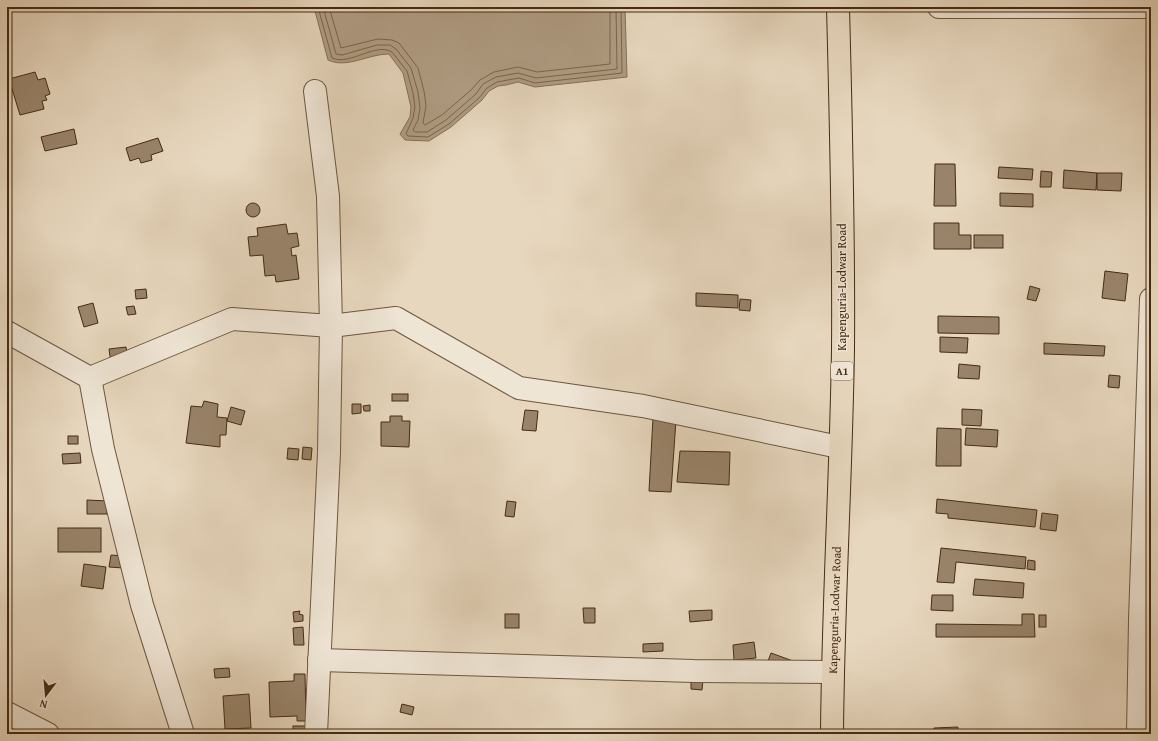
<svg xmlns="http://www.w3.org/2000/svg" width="1158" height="741" viewBox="0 0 1158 741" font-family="'Gentium Book Plus',serif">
<rect width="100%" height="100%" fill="#e7d7be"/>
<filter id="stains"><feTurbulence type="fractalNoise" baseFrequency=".005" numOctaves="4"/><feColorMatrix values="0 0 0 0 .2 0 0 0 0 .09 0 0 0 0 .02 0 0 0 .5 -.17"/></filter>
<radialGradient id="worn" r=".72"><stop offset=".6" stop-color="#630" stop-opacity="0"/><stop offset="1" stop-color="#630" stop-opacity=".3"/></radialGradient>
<path fill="#b09d84" stroke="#856f56" d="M 314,7 L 625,7 L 627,77 L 535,87 L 518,82 L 506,85 L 498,86 L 489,91 L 482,100 L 451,127 L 429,141 L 405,140 L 400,134 L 410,117 L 411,107 L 403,73 L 389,54 C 368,54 347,69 328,60 Z"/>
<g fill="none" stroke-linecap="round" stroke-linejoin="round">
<g stroke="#7a644b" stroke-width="1">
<path d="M 318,7 L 332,58 C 350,66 375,42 392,52 L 407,71 L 413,93 L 415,107 L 413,118 L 406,134 L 408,136 L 428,137 L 449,124 L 479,98 L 487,88 L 497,82 L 519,78 L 535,83 L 622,73 L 621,7"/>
<polyline points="323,7 336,54 342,55 377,45 390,45 396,49 411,68 418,92 420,108 418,120 413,130 415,132 427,132 446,120 476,94 483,84 496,77 518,73 536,78 617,69 616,7"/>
<polyline points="329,7 341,48 378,39 392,40 399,43 418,68 424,91 426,106 423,123 425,125 442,115 471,90 480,80 494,72 518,67 537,72 610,64 610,7"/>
</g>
</g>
<g fill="#99846b" stroke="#452b12">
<polygon points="35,72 38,80 45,78 50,94 45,96 47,100 42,101 44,109 20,115 9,79"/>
<polygon points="74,129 77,144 45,151 41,137"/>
<polygon points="158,138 163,151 151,155 152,160 141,163 139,158 130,161 126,148"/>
<polygon points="935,164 955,164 956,206 934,206"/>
<polygon points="999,167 1033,169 1032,180 998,178"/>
<polygon points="1064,170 1097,173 1096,190 1063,188"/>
<polygon points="1041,171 1052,172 1051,187 1040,187"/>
<polygon points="1097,173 1122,173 1121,191 1097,190"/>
<polygon points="1000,193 1033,194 1033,207 1000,206"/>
<circle cx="253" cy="210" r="7"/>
<polygon points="934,223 959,223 959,235 971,235 971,249 934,249"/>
<polygon points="286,224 288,234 297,233 299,246 291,248 292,256 296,255 299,279 276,282 275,275 265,276 263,255 250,256 248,237 258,236 257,228"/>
<rect x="974" y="235" width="29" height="13"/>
<polygon points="1105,271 1128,274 1125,301 1102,298"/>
<polygon points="1030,286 1040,289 1036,301 1027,299"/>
<polygon points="146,289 147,298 136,299 135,290"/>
<polygon points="696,293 738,295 738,308 696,306"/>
<polygon points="740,299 751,300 750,311 739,310"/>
<polygon points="93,303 98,323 84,327 78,307"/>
<polygon points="134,306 136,314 128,315 126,307"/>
<polygon points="938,316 999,317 999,334 938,333"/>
<polygon points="940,337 968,338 967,353 940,352"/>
<polygon points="1044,343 1105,346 1104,356 1044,354"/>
<polygon points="126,347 128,360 111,363 109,349"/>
<polygon points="959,364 980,366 979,379 958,378"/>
<polygon points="1109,375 1120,376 1119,388 1108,387"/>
<rect x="392" y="394" width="16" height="7"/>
<polygon points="204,401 218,404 217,417 227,418 226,435 220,435 220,447 186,443 191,406 202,407"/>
<polygon points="352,404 361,404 361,413 352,414"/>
<polygon points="370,405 370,411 364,411 363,406"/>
<polygon points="231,407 245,411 241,425 227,421"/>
<polygon points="962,409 982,410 981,426 962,425"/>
<polygon points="525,410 538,411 536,431 522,430"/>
<polygon points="390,416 402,416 402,421 410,421 409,447 381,446 381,422 390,422"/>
<polygon points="653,418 676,420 671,492 649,491"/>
<polygon points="937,428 961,429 961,466 936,466"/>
<polygon points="966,428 998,430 997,447 965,445"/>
<rect x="68" y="436" width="10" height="8"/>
<polygon points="303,447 312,448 311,460 302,459"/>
<polygon points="288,448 299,449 298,460 287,459"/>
<polygon points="680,451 730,452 729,485 677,482"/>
<polygon points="80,453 81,463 63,464 62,454"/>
<polygon points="937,499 1037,510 1035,527 948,518 948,514 936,513"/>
<polygon points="87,500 108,501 107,514 87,514"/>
<polygon points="507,501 516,502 514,517 505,516"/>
<polygon points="1042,513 1058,515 1056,531 1040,529"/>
<rect x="58" y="528" width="43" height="24"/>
<polygon points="941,548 1026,557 1025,569 956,562 954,583 937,582"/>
<polygon points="111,555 124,556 123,568 109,567"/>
<polygon points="1028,560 1035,561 1035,570 1027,569"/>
<polygon points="84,564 106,567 103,589 81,586"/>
<polygon points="975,579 1024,583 1023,598 973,595"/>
<polygon points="932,595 953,595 953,611 931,610"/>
<polygon points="583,608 595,608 595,623 584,623"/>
<polygon points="712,610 712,620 690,622 689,611"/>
<polygon points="300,611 299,614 303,615 303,621 294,622 293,612"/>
<rect x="505" y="614" width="14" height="14"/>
<polygon points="1022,614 1034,614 1035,637 936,637 936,624 1022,625"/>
<rect x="1039" y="615" width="7" height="12"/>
<polygon points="303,627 304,645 294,645 293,628"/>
<polygon points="754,642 756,658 734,660 733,645"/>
<polygon points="663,643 663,651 643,652 643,644"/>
<polygon points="771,653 793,661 768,661"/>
<polygon points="229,668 230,677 215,678 214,669"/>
<polygon points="294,674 305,674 306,721 297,721 297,716 270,717 269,682 294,681"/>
<polygon points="691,680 703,680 702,690 691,689"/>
<polygon points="249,694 251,728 225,729 223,696"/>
<polygon points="402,704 414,707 412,715 400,712"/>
<rect x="293" y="726" width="13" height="8"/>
<polygon points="958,727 958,734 934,734 934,728"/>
</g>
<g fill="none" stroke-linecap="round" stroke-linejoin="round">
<g stroke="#6e563d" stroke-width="24">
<g id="minor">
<polyline points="939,7 1151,7"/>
<polyline points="315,91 328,196 331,326 329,452 316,734"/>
<polyline points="7,332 90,378"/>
<polyline points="90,378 232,319 331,326 396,318 519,388 643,406 839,447"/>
<polyline points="90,378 103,449 142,605 183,734"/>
<polyline points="319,660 694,671 833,672"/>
<polyline points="7,713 48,734"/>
<polyline points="1138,734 1140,620 1151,299"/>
</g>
</g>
<g stroke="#452b12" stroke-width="24">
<g id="highway">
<path id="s1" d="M 832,734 C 833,606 841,478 843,350 C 844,236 841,121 838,7"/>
</g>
</g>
<use href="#minor" stroke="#efe5d5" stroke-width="22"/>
<use href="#highway" stroke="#e7d7be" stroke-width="22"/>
</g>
<g text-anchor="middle" stroke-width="3" stroke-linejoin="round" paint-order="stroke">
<rect fill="#efe5d5" stroke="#78634c" stroke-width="1" x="831" y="362" width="22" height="18" rx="3"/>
<g font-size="11" font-weight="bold" fill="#452b12">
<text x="842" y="375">A1</text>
</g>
<g font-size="12" fill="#452b12" stroke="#efe5d5">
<text transform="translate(842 287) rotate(-90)" y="4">Kapenguria-Lodwar Road</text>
<text dy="4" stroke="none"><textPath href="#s1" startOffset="124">Kapenguria-Lodwar Road</textPath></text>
</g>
</g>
<rect width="1158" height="741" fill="none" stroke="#e7d7be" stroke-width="24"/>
<rect x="8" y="8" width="1142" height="725" fill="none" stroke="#452b12" stroke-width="2"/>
<rect x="12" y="12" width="1134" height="717" fill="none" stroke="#452b12"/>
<g transform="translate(46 695) rotate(196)" stroke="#efe5d5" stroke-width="3" paint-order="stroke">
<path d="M0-3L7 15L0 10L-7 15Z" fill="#452b12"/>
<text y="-6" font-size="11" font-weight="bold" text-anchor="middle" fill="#452b12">N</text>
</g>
<rect width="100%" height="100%" filter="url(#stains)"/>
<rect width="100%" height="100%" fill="url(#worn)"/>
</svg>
